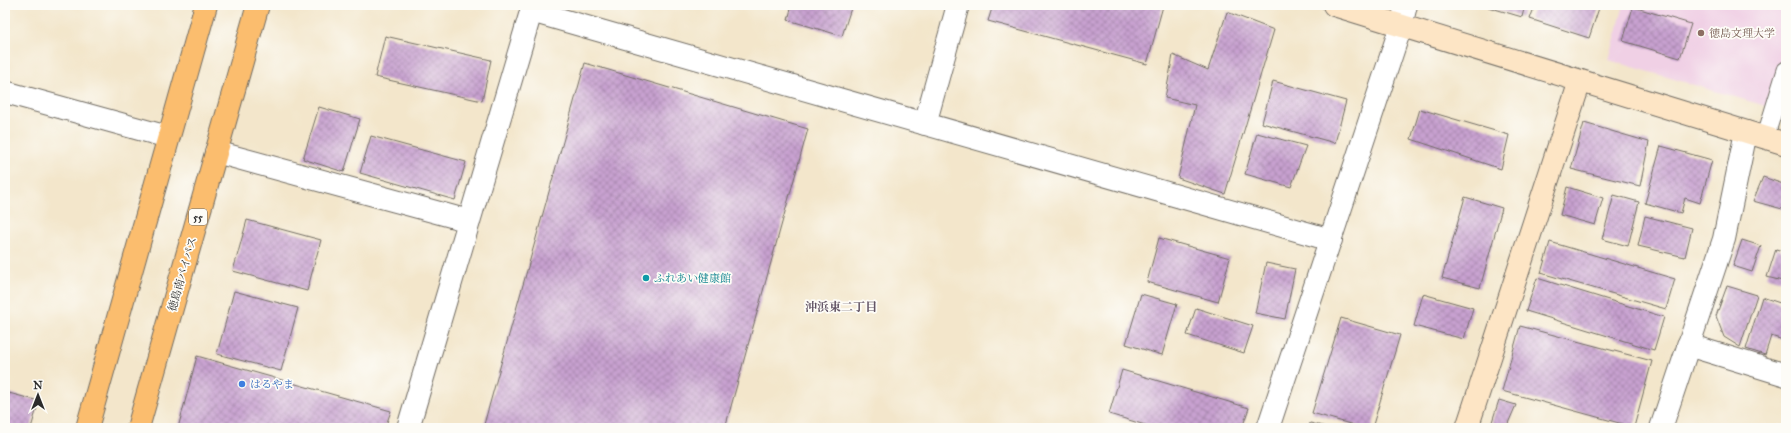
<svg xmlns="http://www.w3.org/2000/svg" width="1791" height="433" viewBox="0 0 1791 433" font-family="'IM FELL Great Primer','Noto Serif JP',serif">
<defs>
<pattern id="building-cross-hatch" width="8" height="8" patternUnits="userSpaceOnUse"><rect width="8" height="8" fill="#c8a1d0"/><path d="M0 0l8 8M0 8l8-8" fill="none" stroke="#a383a9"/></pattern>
</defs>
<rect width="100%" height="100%" fill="#fdfcf7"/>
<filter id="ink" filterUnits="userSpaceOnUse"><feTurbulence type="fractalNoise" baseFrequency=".025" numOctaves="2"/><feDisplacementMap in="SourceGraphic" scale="8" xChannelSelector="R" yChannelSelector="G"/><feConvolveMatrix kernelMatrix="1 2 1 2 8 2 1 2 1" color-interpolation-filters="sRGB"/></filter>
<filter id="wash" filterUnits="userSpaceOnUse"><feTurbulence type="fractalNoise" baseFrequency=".012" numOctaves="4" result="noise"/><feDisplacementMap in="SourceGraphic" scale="16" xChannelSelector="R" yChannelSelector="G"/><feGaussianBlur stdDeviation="0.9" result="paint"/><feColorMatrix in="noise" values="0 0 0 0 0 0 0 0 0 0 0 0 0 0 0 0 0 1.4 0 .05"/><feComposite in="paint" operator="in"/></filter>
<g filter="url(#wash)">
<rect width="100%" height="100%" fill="#f3e6cb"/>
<polygon fill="#f0d0e5" points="1624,5 1786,5 1786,112 1609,60"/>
<g id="blocks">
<g fill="url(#building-cross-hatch)">
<polygon points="792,5 852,5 842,36 788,20"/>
<polygon points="993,5 1159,5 1163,6 1147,64 988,21"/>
<polygon points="1489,5 1525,5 1522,17 1488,7"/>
<polygon points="1535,5 1600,5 1589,38 1530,19"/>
<polygon points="1633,7 1691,24 1680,58 1623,41"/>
<polygon points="1227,12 1274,30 1225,194 1178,178 1195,105 1165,98 1173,55 1208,70"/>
<polygon points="385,36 491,60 482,101 375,77"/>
<polygon points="585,63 808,129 725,428 483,428"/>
<polygon points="1273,81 1346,101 1335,143 1262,123"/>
<polygon points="319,107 360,119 344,172 303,159"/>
<polygon points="1420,109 1509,135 1501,169 1411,139"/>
<polygon points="1584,123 1649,142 1640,186 1571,169"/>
<polygon points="1257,133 1306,146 1291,187 1245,174"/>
<polygon points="371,136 466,162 455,200 360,173"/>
<polygon points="1661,146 1712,160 1700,203 1685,198 1681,213 1645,203"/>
<polygon points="1763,177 1786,185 1786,210 1753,201"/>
<polygon points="1567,187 1603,198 1595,225 1560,215"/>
<polygon points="1614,195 1639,202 1628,246 1602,239"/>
<polygon points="1465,197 1502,208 1480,288 1442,278"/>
<polygon points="1645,216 1692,228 1685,257 1638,246"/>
<polygon points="247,220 321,240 307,291 233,271"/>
<polygon points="1159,238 1230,258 1218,302 1147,282"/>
<polygon points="1742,240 1761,246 1752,272 1733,266"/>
<polygon points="1550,242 1675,279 1666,309 1541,273"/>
<polygon points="1776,249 1786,252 1786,282 1767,277"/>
<polygon points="1266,263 1295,269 1285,319 1255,313"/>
<polygon points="1537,278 1664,317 1654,350 1526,311"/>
<polygon points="1727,286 1757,295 1740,347 1724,337 1716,316"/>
<polygon points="234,291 298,308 281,371 217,354"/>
<polygon points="1141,294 1177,304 1162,355 1126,344"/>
<polygon points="1423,294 1473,308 1464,339 1414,326"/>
<polygon points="1762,297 1786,305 1786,341 1771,336 1765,355 1746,349"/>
<polygon points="1196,308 1253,326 1244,353 1187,335"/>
<polygon points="1341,318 1400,335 1372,428 1364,428 1312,413"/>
<polygon points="1520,326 1652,361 1634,427 1502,391"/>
<polygon points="197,356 391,411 385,428 178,428"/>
<polygon points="1122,370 1249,408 1242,428 1155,428 1109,414"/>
<polygon points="5,392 39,401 31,428 5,428"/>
<polygon points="1499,400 1516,405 1506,428 1490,428"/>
<polygon points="1310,423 1326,427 1326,428 1309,428"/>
</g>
</g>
</g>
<g filter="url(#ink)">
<use href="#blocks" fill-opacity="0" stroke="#716c63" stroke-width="1"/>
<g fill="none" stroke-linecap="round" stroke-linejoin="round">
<g stroke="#716c63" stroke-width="19">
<polyline id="lane" points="1765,138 1786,70"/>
</g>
<g stroke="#716c63" stroke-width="24">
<g id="street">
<polyline points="531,11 1331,240"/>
<polyline points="5,92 168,137"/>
<polyline points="925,124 958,5"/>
<polyline points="216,152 469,221"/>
<polyline points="1688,345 1786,375"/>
<polyline points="408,428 533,5"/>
<polyline points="1268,428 1401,26 1406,5"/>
<polyline points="1661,428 1724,239 1746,132"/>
</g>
</g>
<g stroke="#716c63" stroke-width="24">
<g id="secondary">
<polyline points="1334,5 1786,144"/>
<polyline points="1467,428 1580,81"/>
</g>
</g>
<g stroke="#716c63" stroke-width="24">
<g id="highway">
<polyline points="87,428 206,5"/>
<polyline points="138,428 258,5"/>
</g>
</g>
<use href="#lane" stroke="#fff" stroke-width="17"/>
<use href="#street" stroke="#fff" stroke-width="22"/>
<use href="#secondary" stroke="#fde5c5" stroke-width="22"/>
<use href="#highway" stroke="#fbbd6e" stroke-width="22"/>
</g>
</g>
<circle fill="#8d6e63" stroke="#fdfcf7" stroke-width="1.5" cx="1701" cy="33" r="4"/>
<circle fill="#0f9aa8" stroke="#fdfcf7" stroke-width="1.5" cx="646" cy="278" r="4"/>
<circle fill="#3f7fe0" stroke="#fdfcf7" stroke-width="1.5" cx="242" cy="384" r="4"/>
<g text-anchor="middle" stroke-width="3.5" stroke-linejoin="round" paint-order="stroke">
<rect fill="#fdfcf7" stroke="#6a6a68" stroke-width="1" x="189" y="209" width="18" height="16" rx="3"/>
<g font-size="10" font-weight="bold" fill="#2b2b2b">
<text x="198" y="221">55</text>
</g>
<g font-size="11" fill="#785e54" stroke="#fdfcf7" text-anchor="start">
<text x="1709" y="37">徳島文理大学</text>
</g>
<g font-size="11" fill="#2b2b2b" stroke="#fdfcf7">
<text transform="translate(182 274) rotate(-74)" y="4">徳島南バイパス</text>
</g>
<g font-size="11" fill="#0d838f" stroke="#fdfcf7" text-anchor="start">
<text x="654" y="282">ふれあい健康館</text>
</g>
<g font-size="11" fill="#366cbe" stroke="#fdfcf7" text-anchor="start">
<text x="250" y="388">はるやま</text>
</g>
<g font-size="12" font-weight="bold" fill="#625465" stroke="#fdfcf7">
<text x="841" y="311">沖浜東二丁目</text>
</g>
</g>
<rect width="1791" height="433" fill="none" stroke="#fdfcf7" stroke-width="20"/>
<g transform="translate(38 395)" stroke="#fdfcf7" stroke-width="3" paint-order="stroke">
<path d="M0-3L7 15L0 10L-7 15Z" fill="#2b2b2b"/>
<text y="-6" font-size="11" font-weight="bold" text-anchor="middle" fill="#2b2b2b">N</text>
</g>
</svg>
